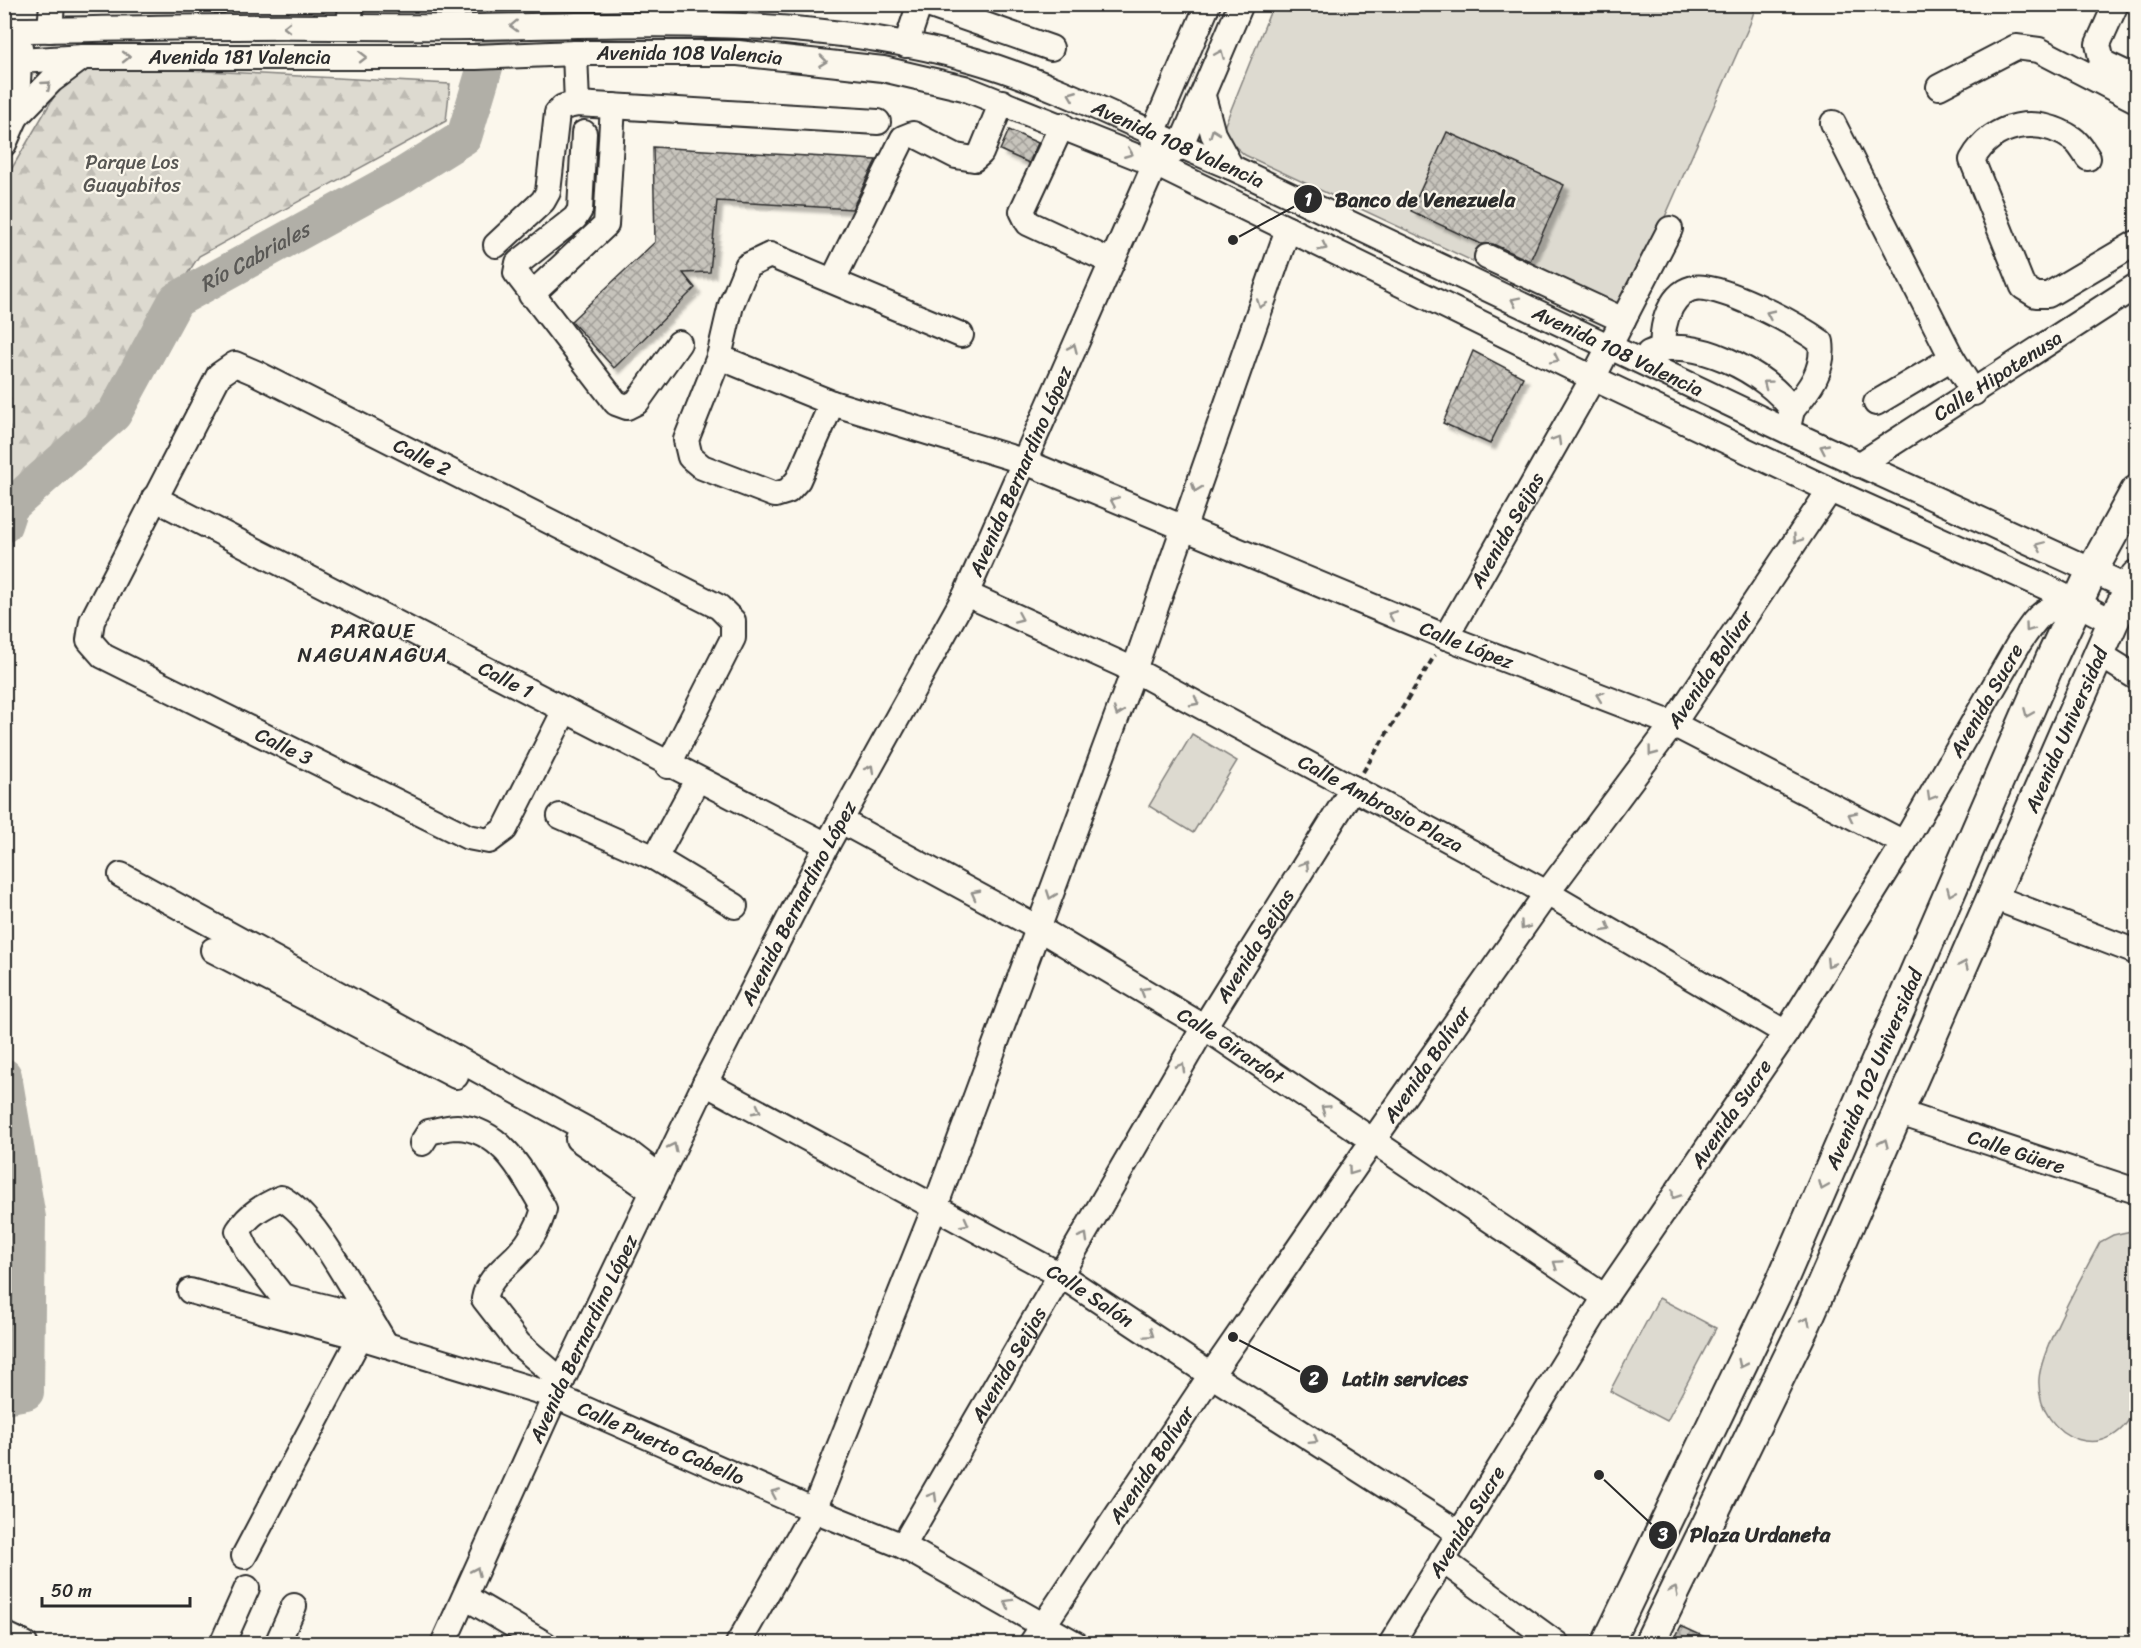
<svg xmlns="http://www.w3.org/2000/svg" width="2141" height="1648" viewBox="0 0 2141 1648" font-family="Sriracha,sans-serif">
<defs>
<pattern id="forest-firs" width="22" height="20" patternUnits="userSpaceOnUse" patternTransform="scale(1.5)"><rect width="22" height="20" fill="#dddad0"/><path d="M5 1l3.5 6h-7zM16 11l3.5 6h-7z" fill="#bebbb3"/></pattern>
<pattern id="building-cross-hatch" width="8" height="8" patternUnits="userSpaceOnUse" patternTransform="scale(1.5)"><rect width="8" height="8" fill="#c7c4bc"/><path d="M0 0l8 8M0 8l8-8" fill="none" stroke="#a29f99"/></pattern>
<filter id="shadow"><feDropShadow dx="5.5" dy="5.5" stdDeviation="1.5" flood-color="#0004"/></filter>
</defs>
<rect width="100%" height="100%" fill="#fbf7ec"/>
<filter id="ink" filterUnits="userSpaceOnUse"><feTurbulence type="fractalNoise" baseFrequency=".0167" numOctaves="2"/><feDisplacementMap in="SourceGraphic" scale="12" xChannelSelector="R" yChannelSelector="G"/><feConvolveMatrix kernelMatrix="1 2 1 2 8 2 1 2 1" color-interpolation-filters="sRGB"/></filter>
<g filter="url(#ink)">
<g fill="#dddad0" stroke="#84827e" stroke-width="1.5">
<polygon points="1273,5 1756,5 1750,24 1616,328 1245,155 1229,141 1224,127"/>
<polygon points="1192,734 1237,761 1193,833 1149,806"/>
<path d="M 2136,1230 C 2137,1273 2136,1316 2136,1358 C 2136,1372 2140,1391 2136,1404 C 2115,1469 2036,1442 2039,1379 C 2041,1348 2084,1273 2100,1242 L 2113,1235 Z"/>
<polygon points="1659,1298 1716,1328 1667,1421 1610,1391"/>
</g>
<g fill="url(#forest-firs)" stroke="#84827e" stroke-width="1.5">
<polygon points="73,64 450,84 446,121 199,256 81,436 5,515 5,180"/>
<polygon points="5,1157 12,1191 14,1390 5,1391"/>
</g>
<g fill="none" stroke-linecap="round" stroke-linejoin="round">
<g stroke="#b1afa7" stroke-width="36">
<path id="s1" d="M 4,525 L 10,507 L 114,414 L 176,300 L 400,177 L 464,137 L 504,4"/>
<polyline points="4,1076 28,1218 26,1392 4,1396"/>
</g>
</g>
<g fill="url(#building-cross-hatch)" stroke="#2b2b2b" stroke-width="1.5" filter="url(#shadow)">
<polygon points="1009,130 1038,143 1029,163 1000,150"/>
<polygon points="1447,132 1564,185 1530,261 1493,244 1481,244 1411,211"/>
<polygon points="653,147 876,160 852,209 717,201 710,272 683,273 695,288 614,368 571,321 655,242"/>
<polygon points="1473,351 1523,377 1490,444 1443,423"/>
<polygon points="1681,1626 1720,1644 1672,1644"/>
</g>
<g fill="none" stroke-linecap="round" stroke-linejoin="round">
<g stroke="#2b2b2b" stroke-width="28">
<g id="minor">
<polyline points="925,4 1051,48"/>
<polyline points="2116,4 2098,44 2102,62 2136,78"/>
<polyline points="349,27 351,4"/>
<path id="s2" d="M 4,30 C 82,30 160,27 237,27 C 315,26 392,28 470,27 C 639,25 811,13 976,61 C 1065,87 1146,133 1231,167 L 1787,431 L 2130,588"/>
<polyline points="50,30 52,4"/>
<polyline points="906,45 917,12 924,4"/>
<polyline points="575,53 577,104"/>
<path id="s3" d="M 4,62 L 83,57 L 476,57 L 575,53 L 738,53 L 883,69 L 964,88 L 1155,164 L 1593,378 L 1830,490 L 2048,588 L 2113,622"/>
<polyline points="1939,87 2016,47 2039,50 2136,100"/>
<polyline points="1203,96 1213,134 1231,167"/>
<polyline points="16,117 52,80 83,57"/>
<polyline points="1833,123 1952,358 1974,393"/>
<polyline points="1062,125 1022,211 1028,223 1112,262"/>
<polyline points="584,133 580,210 575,218 518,263 516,273 616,403 627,407 637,402 679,343"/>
<polyline points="4,144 16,117 20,47"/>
<polyline points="1167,156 1180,147 1241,4"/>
<path d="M 2088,158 C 2084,152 2079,143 2073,139 C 2038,115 1993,122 1972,160 L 2023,287 L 2036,295 L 2048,295 L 2136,243"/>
<polyline points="496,245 543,201 548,192 557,113 563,107 577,104 878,122"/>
<polyline points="1487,257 1623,320"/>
<polyline points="833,280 903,138 913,134 956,156 974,159 981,153 1002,102"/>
<polyline points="531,295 606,225 613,106"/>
<path id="s4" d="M 961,335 L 770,255 L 747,266 L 731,305 L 719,357 L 832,403 L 1023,461 L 1446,637 L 1673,724 L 1904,843"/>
<path d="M 1663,347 C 1660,323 1674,282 1705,288 C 1737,293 1795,323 1821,342 C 1825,370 1809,390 1792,410"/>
<path d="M 1649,353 C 1690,333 1769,373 1792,410 L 1789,423"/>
<polyline points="719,357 686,440 690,457 702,467 775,495 788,491 798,480 832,403"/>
<polyline points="1876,403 1952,358"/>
<path id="s5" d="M 1859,465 L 2136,286"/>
<path id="s6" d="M 154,498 L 827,845"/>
<path id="s7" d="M 966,594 L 1134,670 L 1547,893 L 1786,1033"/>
<path id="s8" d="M 1446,637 L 1593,378 L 1670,229"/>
<polyline points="2099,654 2136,677"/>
<path id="s9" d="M 565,710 L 505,829 L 489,841 L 468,837 L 103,656 L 89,640 L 92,621 L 219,375 L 235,364 L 256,373 L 719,607 L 733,621 L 733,638 L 668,766"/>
<polyline points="560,816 655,858 735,906"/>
<path id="s10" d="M 841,821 L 1038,928 L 1204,1027 L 1605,1297"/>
<polyline points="655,858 697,780"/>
<polyline points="121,875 628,1152 659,1176"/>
<polyline points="1993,897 2136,952"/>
<polyline points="213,950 456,1076"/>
<path id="s11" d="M 705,1083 L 1062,1276 L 1211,1375 L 1459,1533"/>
<path id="s12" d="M 1897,1112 L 2136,1191"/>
<polyline points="578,1139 652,1191"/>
<path d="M 422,1143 L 429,1132 C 438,1130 448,1127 457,1127 C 503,1129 524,1175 544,1209 C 539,1227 531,1241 518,1254 C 504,1269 488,1278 484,1299 L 519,1344 L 562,1381"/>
<path id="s13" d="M 190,1291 L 360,1337 L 555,1396 L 814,1510 L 903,1546 L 1076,1644"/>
<path d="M 370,1318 L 282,1296 L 248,1252 L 238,1231 C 249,1214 263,1206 281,1198 C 314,1215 349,1285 370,1318 L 386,1345"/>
<path id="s14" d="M 903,1546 L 1204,1027 L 1353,788"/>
<polyline points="244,1556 360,1337"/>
<polyline points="1442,1560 1557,1644"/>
<polyline points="465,1597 545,1644"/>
<polyline points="4,1634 25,1644"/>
<polyline points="222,1644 247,1588"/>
<polyline points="277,1644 294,1606"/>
<path id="s15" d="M 443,1644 L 562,1381 L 705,1083 L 827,845 L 966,594 L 1155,164 L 1153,133 L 1208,4"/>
<polyline points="738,1644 814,1510 935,1207 1134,670 1288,229"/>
<path id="s16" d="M 1031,1644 L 1211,1375 L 1372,1142 L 1547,893 L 1673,724 L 1830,490"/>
<path id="s17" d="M 1391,1644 L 1605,1297 L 1786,1033 L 1904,843 L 2019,643 C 2040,613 2041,608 2078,602"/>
</g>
</g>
<g stroke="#2b2b2b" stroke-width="34">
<g id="major">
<path id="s18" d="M 1607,1644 L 1783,1278 L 2051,659 L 2093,569 L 2136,491"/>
<path id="s19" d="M 1649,1644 L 1806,1322 L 2113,622 L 2136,576"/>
</g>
</g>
<polyline stroke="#2b2b2b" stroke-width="4" stroke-dasharray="6 4.5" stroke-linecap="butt" points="1363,772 1435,655"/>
<use href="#minor" stroke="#fbf7ec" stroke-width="24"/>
<use href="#major" stroke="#fbf7ec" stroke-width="30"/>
</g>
<defs><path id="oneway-chevron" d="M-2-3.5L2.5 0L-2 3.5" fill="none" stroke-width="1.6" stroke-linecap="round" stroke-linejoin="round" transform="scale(1.5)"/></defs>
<g stroke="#93918c">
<use href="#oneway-chevron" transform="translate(514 26) rotate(178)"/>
<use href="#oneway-chevron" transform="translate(287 27) rotate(-180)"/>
<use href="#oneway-chevron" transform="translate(1220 54) rotate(-67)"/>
<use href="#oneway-chevron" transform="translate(126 57)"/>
<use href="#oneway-chevron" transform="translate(363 57)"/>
<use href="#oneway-chevron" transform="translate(823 61) rotate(7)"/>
<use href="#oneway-chevron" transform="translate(47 85) rotate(-41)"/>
<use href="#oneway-chevron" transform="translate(1072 95) rotate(-158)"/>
<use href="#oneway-chevron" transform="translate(1214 133) rotate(-110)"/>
<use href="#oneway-chevron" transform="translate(1129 153) rotate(22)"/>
<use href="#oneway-chevron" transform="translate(1323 247) rotate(26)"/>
<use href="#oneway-chevron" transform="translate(1515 301) rotate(-154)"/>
<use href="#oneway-chevron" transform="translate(1261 304) rotate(110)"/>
<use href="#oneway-chevron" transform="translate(1770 314) rotate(-155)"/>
<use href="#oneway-chevron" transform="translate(1073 348) rotate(-66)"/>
<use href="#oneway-chevron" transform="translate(1555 359) rotate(26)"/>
<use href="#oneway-chevron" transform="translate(1767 384) rotate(-143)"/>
<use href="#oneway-chevron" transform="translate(1557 440) rotate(-60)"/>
<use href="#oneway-chevron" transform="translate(1824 448) rotate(-155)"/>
<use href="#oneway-chevron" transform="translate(1196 488) rotate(110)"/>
<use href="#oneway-chevron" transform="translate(1114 501) rotate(-157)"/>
<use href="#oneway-chevron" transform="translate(1797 539) rotate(124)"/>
<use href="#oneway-chevron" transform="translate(2040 546) rotate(-156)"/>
<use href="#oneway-chevron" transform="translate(1392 615) rotate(-158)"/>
<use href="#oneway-chevron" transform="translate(1019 618) rotate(24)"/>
<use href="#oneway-chevron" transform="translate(2029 628) rotate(126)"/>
<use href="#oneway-chevron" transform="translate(1600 696) rotate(-159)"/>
<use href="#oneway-chevron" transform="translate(1195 702) rotate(28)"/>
<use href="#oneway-chevron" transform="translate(1118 712) rotate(110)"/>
<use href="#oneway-chevron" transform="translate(2028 713) rotate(113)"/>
<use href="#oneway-chevron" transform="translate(1652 752) rotate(127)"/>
<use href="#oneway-chevron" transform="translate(870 769) rotate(-61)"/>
<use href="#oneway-chevron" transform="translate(1931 796) rotate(120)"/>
<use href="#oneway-chevron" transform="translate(1852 816) rotate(-153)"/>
<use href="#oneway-chevron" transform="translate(1305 865) rotate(-58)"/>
<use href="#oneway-chevron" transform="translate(1951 892) rotate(113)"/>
<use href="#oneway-chevron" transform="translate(975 894) rotate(-152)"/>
<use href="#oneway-chevron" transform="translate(1051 895) rotate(110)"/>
<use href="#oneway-chevron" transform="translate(1524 926) rotate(125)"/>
<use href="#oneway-chevron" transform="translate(1607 928) rotate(30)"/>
<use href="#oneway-chevron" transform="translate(1830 963) rotate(122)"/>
<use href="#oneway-chevron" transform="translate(1964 965) rotate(-66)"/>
<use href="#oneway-chevron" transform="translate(1144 991) rotate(-149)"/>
<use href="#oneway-chevron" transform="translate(1181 1067) rotate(-60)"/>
<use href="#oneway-chevron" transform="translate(1325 1109) rotate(-146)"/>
<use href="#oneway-chevron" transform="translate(757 1110) rotate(28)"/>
<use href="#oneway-chevron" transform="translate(1884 1143) rotate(-66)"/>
<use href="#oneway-chevron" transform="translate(673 1147) rotate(-64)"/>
<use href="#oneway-chevron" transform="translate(1352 1171) rotate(125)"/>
<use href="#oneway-chevron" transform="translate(1823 1186) rotate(113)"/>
<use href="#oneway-chevron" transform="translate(1675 1195) rotate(124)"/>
<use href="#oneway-chevron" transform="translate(965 1223) rotate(28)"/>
<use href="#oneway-chevron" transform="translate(1084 1237) rotate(-60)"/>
<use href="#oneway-chevron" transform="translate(1557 1264) rotate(-146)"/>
<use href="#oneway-chevron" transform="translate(1806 1321) rotate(-65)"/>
<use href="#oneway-chevron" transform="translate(1150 1334) rotate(34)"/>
<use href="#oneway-chevron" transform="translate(1742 1364) rotate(116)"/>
<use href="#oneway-chevron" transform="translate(1314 1440) rotate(32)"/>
<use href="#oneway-chevron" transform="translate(775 1493) rotate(-156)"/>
<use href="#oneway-chevron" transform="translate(933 1496) rotate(-60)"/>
<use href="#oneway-chevron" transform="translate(476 1571) rotate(-66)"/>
<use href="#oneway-chevron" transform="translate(1674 1591) rotate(-64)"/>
<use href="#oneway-chevron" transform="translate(1008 1603) rotate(-151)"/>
</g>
</g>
<g text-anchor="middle" stroke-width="4.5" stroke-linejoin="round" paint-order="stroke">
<g font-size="20" fill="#2b2b2b" stroke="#fbf7ec">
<text dy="7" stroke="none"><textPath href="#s3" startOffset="686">Avenida 108 Valencia</textPath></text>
<text dy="7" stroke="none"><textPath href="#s3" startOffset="236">Avenida 181 Valencia</textPath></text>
<text dy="7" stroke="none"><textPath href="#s2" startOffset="1194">Avenida 108 Valencia</textPath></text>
<text dy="7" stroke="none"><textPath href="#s2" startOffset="1680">Avenida 108 Valencia</textPath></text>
<text dy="7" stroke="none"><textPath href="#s5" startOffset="165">Calle Hipotenusa</textPath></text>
<text dy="7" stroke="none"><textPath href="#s9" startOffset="1128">Calle 2</textPath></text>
<text dy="7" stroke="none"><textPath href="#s15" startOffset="1308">Avenida Bernardino López</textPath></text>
<text dy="7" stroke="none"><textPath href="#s8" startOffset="123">Avenida Seijas</textPath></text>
<text dy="7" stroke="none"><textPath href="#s4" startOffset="1130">Calle López</textPath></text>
<text dy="7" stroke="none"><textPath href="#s16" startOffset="1188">Avenida Bolívar</textPath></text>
<text dy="7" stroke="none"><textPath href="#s6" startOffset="396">Calle 1</textPath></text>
<text dy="7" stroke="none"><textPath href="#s17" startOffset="1116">Avenida Sucre</textPath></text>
<text dy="7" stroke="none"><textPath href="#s19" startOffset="1005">Avenida Universidad</textPath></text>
<text transform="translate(284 746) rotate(26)" y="7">Calle 3</text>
<text dy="7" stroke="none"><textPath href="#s7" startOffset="465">Calle Ambrosio Plaza</textPath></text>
<text dy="7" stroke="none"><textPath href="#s15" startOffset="822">Avenida Bernardino López</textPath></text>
<text dy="7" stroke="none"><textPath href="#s14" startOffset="696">Avenida Seijas</textPath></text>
<text dy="7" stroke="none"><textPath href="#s10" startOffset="450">Calle Girardot</textPath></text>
<text dy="7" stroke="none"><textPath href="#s16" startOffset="702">Avenida Bolívar</textPath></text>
<text dy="7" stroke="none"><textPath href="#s18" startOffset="634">Avenida 102 Universidad</textPath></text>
<text dy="7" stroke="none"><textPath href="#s17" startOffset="630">Avenida Sucre</textPath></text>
<text dy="7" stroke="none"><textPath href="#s12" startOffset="126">Calle Güere</textPath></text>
<text dy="7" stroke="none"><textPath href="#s11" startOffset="440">Calle Salón</textPath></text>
<text dy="7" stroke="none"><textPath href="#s15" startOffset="336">Avenida Bernardino López</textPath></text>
<text dy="7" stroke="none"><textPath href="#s14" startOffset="210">Avenida Seijas</textPath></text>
<text dy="7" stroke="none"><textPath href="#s13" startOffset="496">Calle Puerto Cabello</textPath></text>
<text dy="7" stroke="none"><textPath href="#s16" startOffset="216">Avenida Bolívar</textPath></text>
<text dy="7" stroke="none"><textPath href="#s17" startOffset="144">Avenida Sucre</textPath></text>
</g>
<g font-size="20" fill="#585754" stroke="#fbf7ec">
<text x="132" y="169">Parque Los<tspan x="132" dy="23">Guayabitos</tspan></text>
</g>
<g font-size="21" font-style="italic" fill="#5a5956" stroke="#fbf7ec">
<text dy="7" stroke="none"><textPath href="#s1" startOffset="378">Río Cabriales</textPath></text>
</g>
<g font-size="21" letter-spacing="1.5" fill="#2b2b2b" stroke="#fbf7ec">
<text x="373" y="638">PARQUE<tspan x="373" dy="24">NAGUANAGUA</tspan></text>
</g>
</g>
<path fill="none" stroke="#2b2b2b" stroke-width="2" d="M1233 240L1308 199M1233 1337L1314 1379M1599 1475L1663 1535"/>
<g fill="#2b2b2b" stroke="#fbf7ec" stroke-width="2">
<circle cx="1233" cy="240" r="6"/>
<circle cx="1233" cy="1337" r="6"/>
<circle cx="1599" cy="1475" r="6"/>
<circle cx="1308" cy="199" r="15"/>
<circle cx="1314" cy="1379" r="15"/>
<circle cx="1663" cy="1535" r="15"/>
</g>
<g font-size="18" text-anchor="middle" font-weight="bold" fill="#fff">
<text x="1308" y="206">1</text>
<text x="1314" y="1385">2</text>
<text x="1663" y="1541">3</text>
</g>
<g font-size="21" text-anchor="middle" font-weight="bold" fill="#2b2b2b" stroke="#fbf7ec" stroke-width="4.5" stroke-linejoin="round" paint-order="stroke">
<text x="1425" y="207">Banco de Venezuela</text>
<text x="1405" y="1386">Latin services</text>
<text x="1760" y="1542">Plaza Urdaneta</text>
</g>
<rect width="2141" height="1648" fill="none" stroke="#fbf7ec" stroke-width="24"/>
<rect x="12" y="12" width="2117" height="1624" fill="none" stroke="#2b2b2b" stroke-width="2" filter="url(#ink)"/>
<path d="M42 1597v9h148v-9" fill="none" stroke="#2b2b2b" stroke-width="3"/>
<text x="51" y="1597" font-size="18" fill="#2b2b2b" stroke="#fbf7ec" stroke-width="4.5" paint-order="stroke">50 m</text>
</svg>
